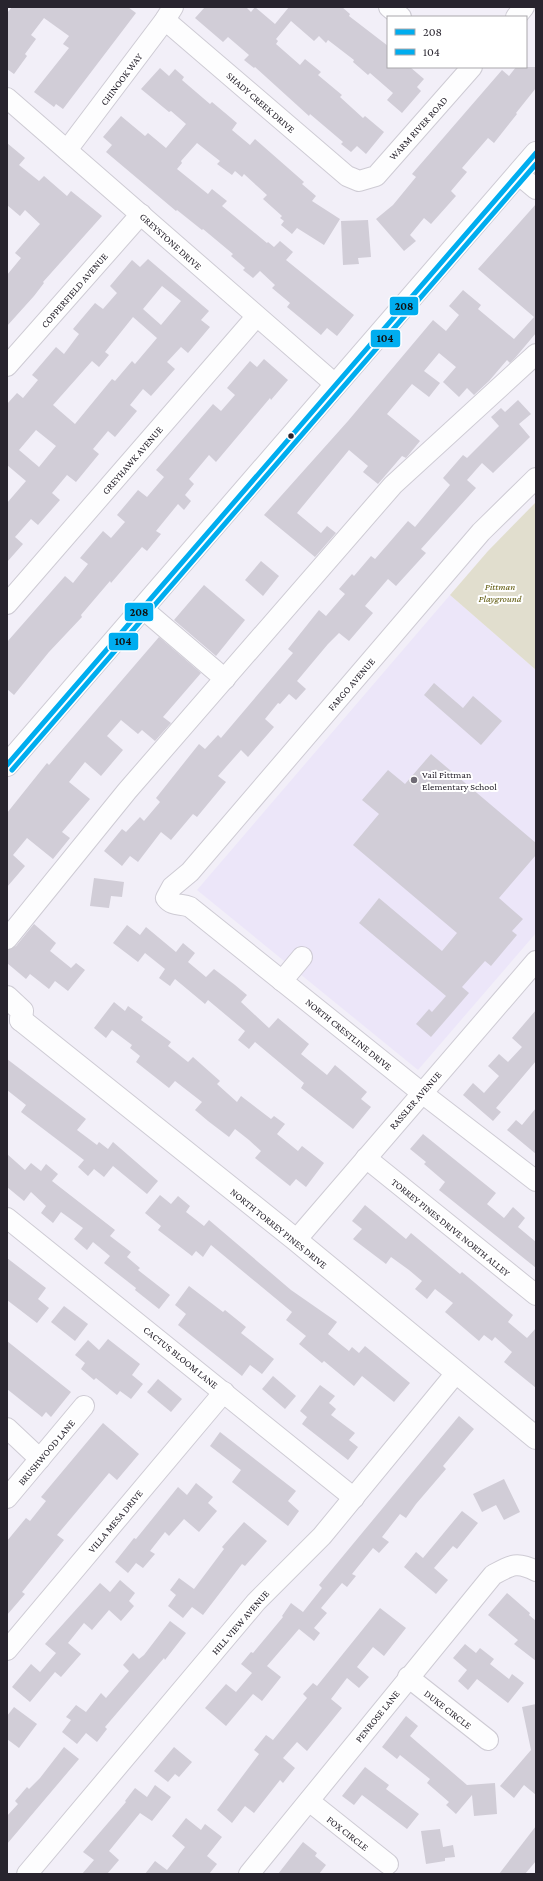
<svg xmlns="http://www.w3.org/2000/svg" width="543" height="1881" viewBox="0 0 543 1881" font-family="'Crimson Pro',serif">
<rect width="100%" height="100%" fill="#f2eff8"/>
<polygon fill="#ece6f9" points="450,595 536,670 536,933 418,1070 197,890"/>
<polygon fill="#e1dece" points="536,502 536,670 450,595 488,551"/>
<g fill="#d1cdd7" fill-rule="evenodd">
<polygon points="12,7 128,7 136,13 63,109 56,104 54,107 34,92 69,48 63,44 69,36 44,18 31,35 36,39 25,54 27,56 14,74 7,69 7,13"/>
<polygon points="205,7 246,7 251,12 255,7 275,24 289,7 342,7 350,14 349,16 388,46 388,67 410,67 424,79 417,87 421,91 402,113 387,100 393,93 370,73 368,75 353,62 354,60 328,40 326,43 319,36 314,41 291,21 276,39 278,41 276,44 300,65 305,59 321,72 318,75 342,95 340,97 363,118 365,116 384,132 366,154 357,146 351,152 341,144 343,142 310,114 309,116 255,67 254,68 244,60 249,55 228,37 223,42 195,18"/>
<polygon points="516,67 536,67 536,88 516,113 517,114 494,143 488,138 462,168 467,172 451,191 456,196 431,224 424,218 410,235 416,241 404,251 376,219 393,205 416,177 412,174 502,70 509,76"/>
<polygon points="160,68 169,76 175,69 184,77 182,80 210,104 212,102 237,123 232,130 250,145 255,139 304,182 302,184 316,196 312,201 340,219 324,245 297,228 292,234 281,225 284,221 280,218 282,216 263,199 267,195 244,174 242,177 235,171 232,175 217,164 220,161 197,143 181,161 182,163 177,169 208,194 212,189 227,201 222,206 267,243 268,242 274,247 280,241 293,252 286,260 354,315 337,336 327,328 321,335 287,307 290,303 272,288 275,285 260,271 253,278 243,270 245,268 231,256 233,254 203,229 202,230 177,210 176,211 106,152 112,145 103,137 121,116 145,136 148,133 166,148 186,124 171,111 169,112 141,89"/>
<polygon points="7,143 25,158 19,165 39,181 44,176 67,196 71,191 102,216 43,282 44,283 34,296 7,326 7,275 21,258 15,253 40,224 25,210 20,216 7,205"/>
<polygon points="536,204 536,333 515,358 510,363 507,360 489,381 474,395 467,388 459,397 443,382 456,367 439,353 424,371 440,383 429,397 412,384 387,414 420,441 406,458 402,456 378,484 363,472 368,466 349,450 297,513 321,533 327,526 336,533 315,557 264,515 348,421 433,320 446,331 459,315 449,306 463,290 481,305 478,309 514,339 534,317 478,269"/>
<polygon points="368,220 371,257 358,258 359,264 343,265 341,221"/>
<path d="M 148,259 L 209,311 L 201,320 L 210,327 L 188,353 L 181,347 L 167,362 L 175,369 L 151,396 L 143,389 L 130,405 L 137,411 L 115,437 L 108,431 L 93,449 L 99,454 L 76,482 L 67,475 L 52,493 L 60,500 L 38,525 L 31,519 L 15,537 L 23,544 L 7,562 L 7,503 L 26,481 L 7,465 L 7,404 L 17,393 L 23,398 L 38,380 L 32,375 L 56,347 L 64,354 L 79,334 L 73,329 L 95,303 L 103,309 L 117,293 L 110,286 L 132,260 L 140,267 ZM 162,286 L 181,301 L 161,325 L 143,309 ZM 133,317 L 157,338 L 135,364 L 132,361 L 115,381 L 112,379 L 75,424 L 53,405 L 92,361 L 99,367 L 109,355 L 105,352 ZM 36,430 L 56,446 L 39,467 L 19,450 Z"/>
<polygon points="264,359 288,380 271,400 270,398 216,462 209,455 189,479 194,484 185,495 191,501 184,510 178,504 156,531 161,534 147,551 142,547 111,583 110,581 81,615 82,617 49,652 14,695 7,689 7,642 65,576 73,583 88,564 80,558 103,531 111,538 125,522 117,515 138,490 147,497 164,477 156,470 213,404 221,411 235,395 227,388 250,361 257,367"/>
<polygon points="518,400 531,414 519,424 530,437 493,473 482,463 467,480 476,488 421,549 426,553 396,586 388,579 365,606 373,613 349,641 339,633 328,644 297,681 306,689 296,700 289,694 280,704 278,703 265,719 274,727 248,757 241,750 218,776 226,782 197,817 193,814 171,840 161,832 138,862 130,856 122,866 104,851 122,829 126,832 140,817 144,821 160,802 156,798 199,744 205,749 218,735 221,738 293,653 288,649 319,610 326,616 345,594 339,589 352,574 354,576 371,556 375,559 408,521 415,527 450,485 443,478 463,455 467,458 499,426 491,417 501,408 505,412"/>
<polygon points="261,561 279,576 263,596 245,580"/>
<polygon points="204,585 245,620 216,656 174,620"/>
<polygon points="159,637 201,673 163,717 171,723 155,741 142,730 138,734 121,720 107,736 123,750 101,776 85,762 69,782 90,799 62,832 70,838 53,859 27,838 13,855 25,866 7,887 7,813 47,763 49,765"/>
<polygon points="434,683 463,708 473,696 502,721 481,745 424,695"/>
<polygon points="431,754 536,843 536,855 499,898 523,919 512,931 517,935 491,966 485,961 462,987 469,993 431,1037 416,1024 429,1009 432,1012 446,996 359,923 379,898 442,951 457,933 353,845 379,814 362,800 388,770 405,784"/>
<polygon points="94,878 124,882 122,897 111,896 109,908 90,906"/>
<polygon points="34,924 56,943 50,951 71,968 76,963 85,970 68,991 55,981 49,989 30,974 26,979 7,963 7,950 16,946"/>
<polygon points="127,925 140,935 146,927 176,952 183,943 195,953 188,962 206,977 214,969 235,985 247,995 241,1002 269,1028 278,1018 309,1044 301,1054 327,1075 335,1065 367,1092 361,1099 371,1107 353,1129 301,1088 304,1083 255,1042 249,1049 238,1040 245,1031 208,1000 205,1004 175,979 170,986 159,978 165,969 145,953 138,962 113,943"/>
<polygon points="114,1002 125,1011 128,1006 143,1017 141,1020 171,1042 168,1046 188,1062 193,1057 220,1081 217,1084 237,1102 241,1096 271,1119 274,1116 285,1124 277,1134 298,1151 302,1146 324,1163 306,1187 296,1179 290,1186 255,1158 261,1151 249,1140 235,1129 229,1137 208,1121 195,1110 202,1102 175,1081 169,1088 136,1062 140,1056 130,1048 132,1045 112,1030 106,1038 94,1028"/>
<polygon points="536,1010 536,1061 496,1108 501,1112 493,1121 463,1095 473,1083 484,1093 499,1076 488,1066 499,1054 508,1062 522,1047 512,1038"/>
<polygon points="7,1059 86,1119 77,1130 97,1145 99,1142 108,1149 113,1142 158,1181 147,1194 113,1166 104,1177 94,1169 88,1176 78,1167 84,1160 21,1112 26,1105 7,1090"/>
<polygon points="536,1108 536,1154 507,1130 516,1120 522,1125"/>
<polygon points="423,1134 496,1193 487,1204 504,1218 513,1207 525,1218 518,1227 536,1242 536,1268 439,1190 445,1182 424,1164 426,1162 410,1149"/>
<polygon points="7,1154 25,1170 31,1163 41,1171 46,1164 58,1174 52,1181 115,1230 110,1236 131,1252 127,1257 140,1268 138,1270 170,1295 159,1309 135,1290 136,1288 104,1263 110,1256 93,1242 87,1250 74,1239 83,1228 61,1212 53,1223 41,1213 46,1206 31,1192 24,1201 7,1187"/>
<polygon points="160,1195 171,1204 178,1196 190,1206 186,1212 204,1226 209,1220 291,1290 337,1322 328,1334 349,1351 352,1347 359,1353 365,1346 410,1383 394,1402 362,1376 354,1386 324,1361 322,1363 299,1344 306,1336 286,1320 292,1312 211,1245 203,1257 196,1251 192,1256 158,1230 161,1226 145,1213"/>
<polygon points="365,1205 406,1239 411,1233 460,1274 462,1272 513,1315 508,1322 527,1338 536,1328 536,1388 504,1362 512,1352 495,1337 492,1341 484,1335 479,1341 445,1312 453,1303 435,1289 427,1299 415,1289 422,1281 409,1270 391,1257 386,1264 353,1239 362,1229 352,1221"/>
<polygon points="7,1258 46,1288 38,1299 49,1308 37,1323 7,1300"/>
<polygon points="189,1286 223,1312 225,1310 246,1327 241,1333 274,1359 262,1374 250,1365 242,1376 178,1325 186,1314 175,1305"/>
<polygon points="64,1306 88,1324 75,1341 51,1322"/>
<polygon points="108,1339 140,1364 132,1375 143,1384 131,1399 120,1391 117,1395 96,1378 94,1380 81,1369 85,1363 75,1355 88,1340 99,1350"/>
<polygon points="7,1341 71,1392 51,1417 46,1412 42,1417 7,1389"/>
<polygon points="273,1376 296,1396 285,1409 262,1389"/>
<polygon points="158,1379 182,1399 171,1412 147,1392"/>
<polygon points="320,1385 335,1396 329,1403 336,1409 331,1415 355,1433 349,1440 358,1447 348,1460 302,1424 307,1417 300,1411"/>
<polygon points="459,1416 474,1429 443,1466 446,1469 416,1504 406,1518 400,1514 382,1537 389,1542 379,1553 373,1548 352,1574 356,1576 347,1587 342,1583 321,1608 327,1613 314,1628 320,1633 314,1641 299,1629 267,1666 281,1677 262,1701 253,1694 226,1726 205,1708 226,1684 236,1692 252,1673 241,1664 251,1652 253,1653 283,1617 282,1616 291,1603 303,1612 322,1588 319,1585"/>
<polygon points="103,1423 139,1454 117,1480 109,1473 57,1535 64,1540 22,1592 25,1594 7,1615 7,1541 26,1518 30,1521 46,1501 41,1497"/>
<polygon points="220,1432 296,1491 288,1501 299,1511 288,1526 232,1482 241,1470 210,1446"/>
<polygon points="504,1479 520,1512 504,1520 496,1505 482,1512 473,1494"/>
<polygon points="196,1483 213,1497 208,1503 217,1511 199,1532 184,1519 169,1536 165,1532 150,1551 155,1554 143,1568 136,1563 128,1573 115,1562 134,1538 136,1539 178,1487 187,1495"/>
<polygon points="462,1511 478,1523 457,1549 453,1546 434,1568 448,1580 436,1594 404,1567 416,1552 423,1558"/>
<polygon points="244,1522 267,1541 245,1566 242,1564 203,1615 192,1607 183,1618 168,1606 176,1595 170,1590 179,1578 194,1589 224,1549 222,1547"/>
<polygon points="120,1580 135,1593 129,1601 134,1606 121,1621 109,1610 92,1630 84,1623 68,1643 81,1654 61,1677 55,1672 30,1702 12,1687 31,1664 40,1672 56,1653 45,1644 100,1583 110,1592"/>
<polygon points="507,1593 530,1613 529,1615 536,1621 536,1661 514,1644 518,1640 488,1615"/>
<polygon points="380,1608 406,1628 384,1656 373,1647 357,1667 369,1677 359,1688 347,1678 331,1699 342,1708 307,1751 297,1742 283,1758 295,1768 283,1783 280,1780 254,1813 245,1806 232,1823 217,1810 259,1754 254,1750 266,1735 273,1740 307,1698 303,1694 313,1683 317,1686"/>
<polygon points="170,1621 186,1633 165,1660 164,1658 105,1727 107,1729 97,1742 86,1733 77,1744 62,1732 71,1720 66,1717 76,1705 86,1712 101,1693 106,1698 129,1671 123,1665 133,1653 139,1659 144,1655"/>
<polygon points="465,1644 476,1653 480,1648 494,1659 490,1664 509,1679 512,1674 524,1683 508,1703 477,1679 468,1690 458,1681 467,1670 453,1658"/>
<polygon points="536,1704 536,1795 524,1785 514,1798 500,1786 531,1750 522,1707"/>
<polygon points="14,1707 37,1724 19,1748 7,1739 7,1716"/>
<polygon points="406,1716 418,1726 410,1736 467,1785 495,1783 497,1814 474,1816 472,1795 456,1814 446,1805 449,1802 427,1783 430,1779 400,1755 397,1759 382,1747"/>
<polygon points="64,1747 79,1759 7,1844 7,1816 18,1804 15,1801 27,1787 29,1789 40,1778"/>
<polygon points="174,1747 192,1762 179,1777 175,1774 168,1782 154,1771"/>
<polygon points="365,1767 389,1785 386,1789 419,1814 407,1829 362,1795 354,1805 342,1796"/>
<polygon points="155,1785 171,1797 152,1821 140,1813 109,1851 119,1860 107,1874 82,1874 94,1860 83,1852 126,1802 125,1801 135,1788 147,1797"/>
<polygon points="186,1818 201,1830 205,1824 222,1837 207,1856 217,1864 209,1874 145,1874 155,1861 167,1870 185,1847 172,1836"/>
<polygon points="536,1826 536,1861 525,1874 499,1874"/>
<polygon points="440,1829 443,1847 453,1845 455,1857 445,1858 445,1861 426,1864 421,1831"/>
<polygon points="303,1842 317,1853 315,1856 326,1865 319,1874 278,1874"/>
</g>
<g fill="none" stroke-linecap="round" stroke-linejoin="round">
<g stroke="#cecbd4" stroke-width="22">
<g id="minor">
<polyline points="389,7 401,17"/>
<polyline points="516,17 524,7"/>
<polyline points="165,20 347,176 359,181 376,176 472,67"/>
<polyline points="7,98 335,384"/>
<polyline points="67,150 165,20 173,7"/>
<polyline points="518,174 536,189"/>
<polyline points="7,366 141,214"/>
<path d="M 536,478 L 481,532 L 190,872 L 172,887 L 166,898 C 173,907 181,903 190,907 L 422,1093 L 536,1181"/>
<polyline points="7,604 256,317"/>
<polyline points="142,608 225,679"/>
<polyline points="7,939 127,791 393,485 536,354"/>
<polyline points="282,981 302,957"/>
<polyline points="366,1158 536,1295"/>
<polyline points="7,1218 354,1498"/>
<polyline points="296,1240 536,961"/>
<polyline points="7,1428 40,1459"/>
<polyline points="7,1498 84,1406"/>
<polyline points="7,1650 224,1392"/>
<polyline points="408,1677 488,1740"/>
<polyline points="309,1801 388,1864"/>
<polyline points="27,1874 256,1602 322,1536 456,1373"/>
<path d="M 249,1874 L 493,1575 C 511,1565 517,1561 536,1571"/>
</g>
</g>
<g stroke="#cecbd4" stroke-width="24">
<g id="major">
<polyline points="7,765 536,153"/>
<polyline points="7,997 22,1011 21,1020"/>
<polyline points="21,1020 296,1240 536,1438"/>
</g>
</g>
<use href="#minor" stroke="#fdfdfe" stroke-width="20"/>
<use href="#major" stroke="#fdfdfe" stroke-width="22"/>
<g stroke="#fff" stroke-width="8">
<polyline id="bus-1" points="7,765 536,153"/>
</g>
<g stroke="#fff" stroke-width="8">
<polyline id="bus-2" points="12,770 536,164"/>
</g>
<use href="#bus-1" stroke="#00adef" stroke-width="5"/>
<use href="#bus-2" stroke="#00adef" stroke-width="5"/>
</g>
<circle fill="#28242e" stroke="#fff" stroke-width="1.5" cx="291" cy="436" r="3.5"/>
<circle fill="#6f6b75" stroke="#fff" stroke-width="1.5" cx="414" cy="780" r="4"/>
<g text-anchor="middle" stroke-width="4" stroke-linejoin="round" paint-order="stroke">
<g font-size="10" fill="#28242e" stroke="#fff">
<text transform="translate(121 79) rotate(-53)" y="4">CHINOOK WAY</text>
<text transform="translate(261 102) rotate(41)" y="4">SHADY CREEK DRIVE</text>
<text transform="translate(418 128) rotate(-48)" y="4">WARM RIVER ROAD</text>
<text transform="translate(171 241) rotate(42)" y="4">GREYSTONE DRIVE</text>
<text transform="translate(74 290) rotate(-49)" y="4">COPPERFIELD AVENUE</text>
<text transform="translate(132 460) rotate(-49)" y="4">GREYHAWK AVENUE</text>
<text transform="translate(351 684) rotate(-49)" y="4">FARGO AVENUE</text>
<text transform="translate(349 1034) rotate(39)" y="4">NORTH CRESTLINE DRIVE</text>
<text transform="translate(415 1100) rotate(-49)" y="4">RASSLER AVENUE</text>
<text transform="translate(451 1227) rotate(39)" y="4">TORREY PINES DRIVE NORTH ALLEY</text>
<text transform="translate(279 1228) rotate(39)" y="4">NORTH TORREY PINES DRIVE</text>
<text transform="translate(181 1357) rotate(39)" y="4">CACTUS BLOOM LANE</text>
<text transform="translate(46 1452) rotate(-50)" y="4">BRUSHWOOD LANE</text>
<text transform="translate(115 1521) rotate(-50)" y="4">VILLA MESA DRIVE</text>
<text transform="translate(240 1622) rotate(-49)" y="4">HILL VIEW AVENUE</text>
<text transform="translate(448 1709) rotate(38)" y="4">DUKE CIRCLE</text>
<text transform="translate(377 1716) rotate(-51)" y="4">PENROSE LANE</text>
<text transform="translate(348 1833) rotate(38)" y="4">FOX CIRCLE</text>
</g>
<g font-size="10" font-style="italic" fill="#5d5709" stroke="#fff">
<text x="500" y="590">Pittman<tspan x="500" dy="12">Playground</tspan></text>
</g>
<g font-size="10" fill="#28242e" stroke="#fff" text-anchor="start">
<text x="422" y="778">Vail Pittman<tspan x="422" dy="12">Elementary School</tspan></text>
</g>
</g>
<g stroke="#fff" stroke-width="1.5">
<rect x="389" y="296" width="30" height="20" rx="4" fill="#00adef"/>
<rect x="370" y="329" width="31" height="19" rx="4" fill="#00adef"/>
<rect x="124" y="602" width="30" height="20" rx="4" fill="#00adef"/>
<rect x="108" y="632" width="31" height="19" rx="4" fill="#00adef"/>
</g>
<g font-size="11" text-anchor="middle" font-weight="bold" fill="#111">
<text x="404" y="310">208</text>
<text x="385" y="342">104</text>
<text x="139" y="616">208</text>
<text x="123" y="645">104</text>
</g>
<rect width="543" height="1881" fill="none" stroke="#28242e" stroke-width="16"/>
<rect x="387" y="16" width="140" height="52" fill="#ffffff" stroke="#a9a7ab"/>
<rect x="395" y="29" width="20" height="6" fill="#00adef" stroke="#a9a7ab"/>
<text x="423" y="36" font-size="12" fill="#28242e">208</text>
<rect x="395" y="49" width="20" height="6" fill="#00adef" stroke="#a9a7ab"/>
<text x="423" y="56" font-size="12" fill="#28242e">104</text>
</svg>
